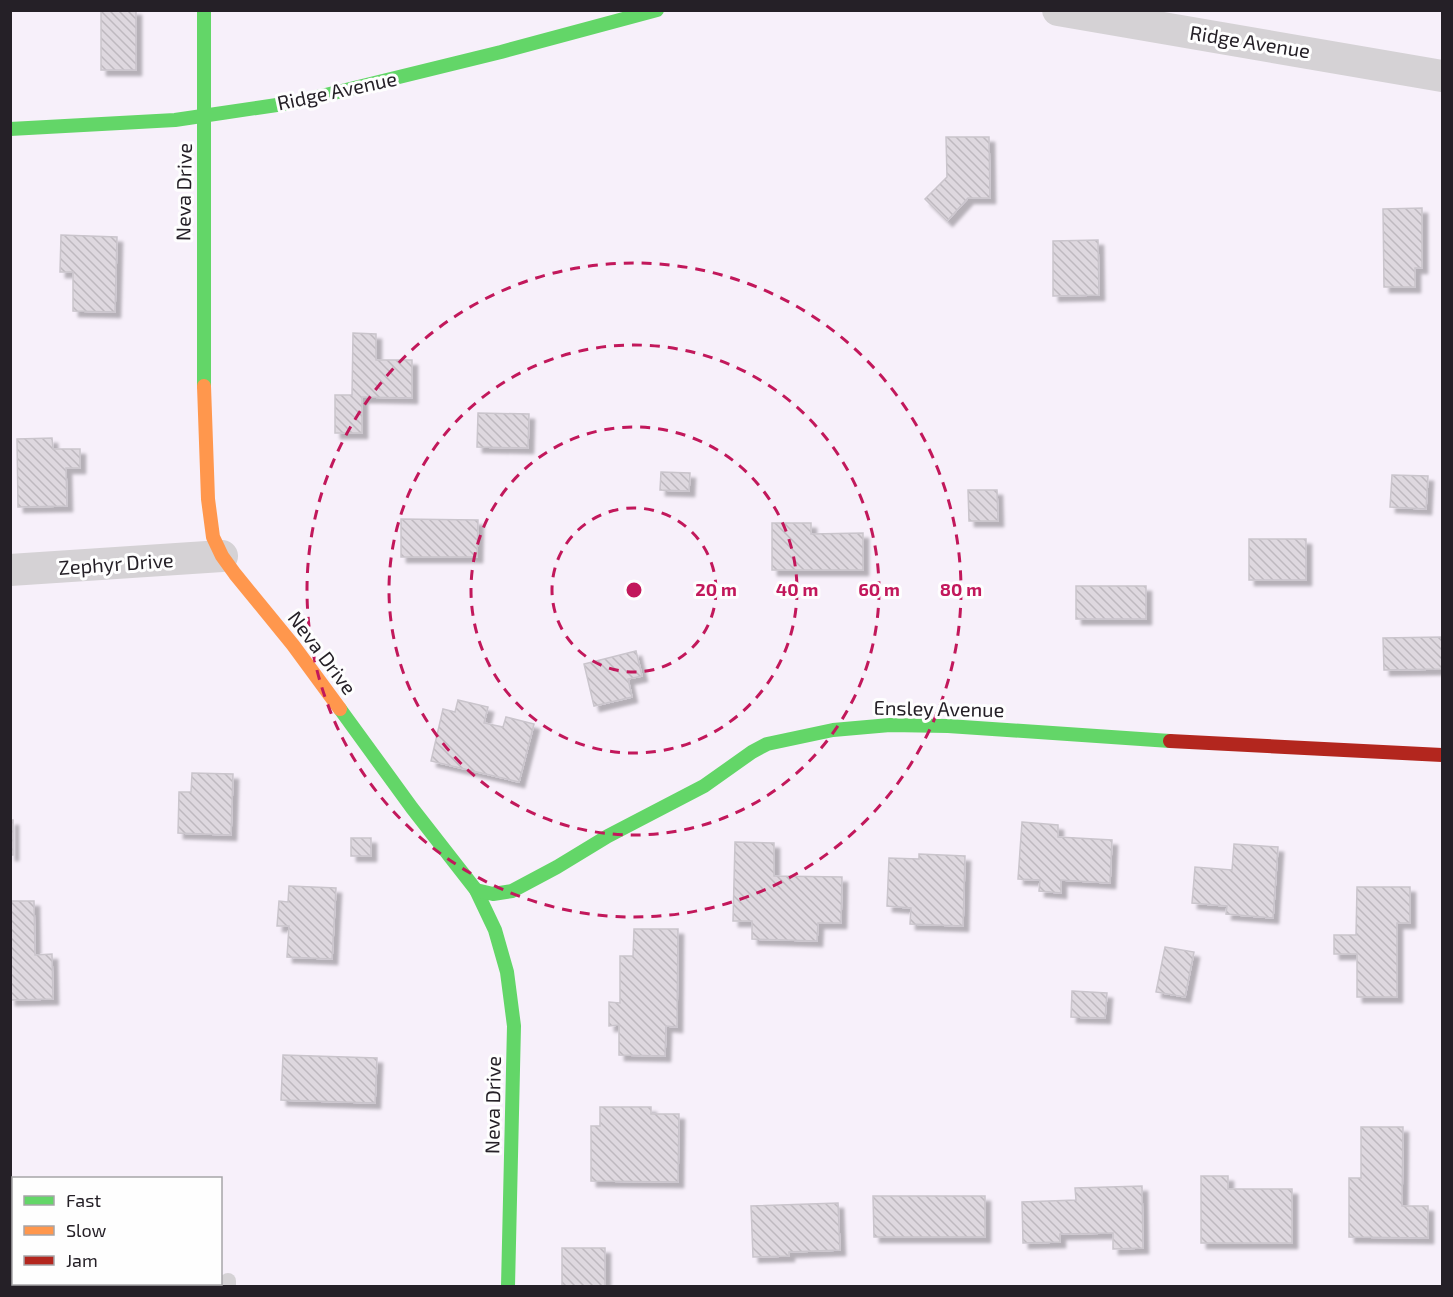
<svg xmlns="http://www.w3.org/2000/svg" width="1453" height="1297" viewBox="0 0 1453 1297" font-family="'Exo 2',sans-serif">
<defs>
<pattern id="building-back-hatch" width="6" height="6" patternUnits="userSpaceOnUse" patternTransform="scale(1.5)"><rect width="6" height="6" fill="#ded8df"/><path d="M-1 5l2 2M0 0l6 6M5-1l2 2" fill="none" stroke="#beb9bf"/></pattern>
<filter id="shadow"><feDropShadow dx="5.5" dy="5.5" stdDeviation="1.5" flood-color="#0004"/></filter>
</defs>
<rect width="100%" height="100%" fill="#f7f0fa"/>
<g fill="url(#building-back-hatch)" stroke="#cac5cc" stroke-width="1.5" filter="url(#shadow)">
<rect x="101" y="10" width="35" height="60"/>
<polygon points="946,137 989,137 990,198 968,198 947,221 925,199 947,177"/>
<polygon points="1422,208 1422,268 1415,268 1415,287 1384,287 1383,209"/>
<polygon points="61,235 117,237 115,312 73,311 73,272 60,272"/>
<polygon points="1098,240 1099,295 1053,296 1053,241"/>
<polygon points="353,333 376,334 376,360 412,360 412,398 362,397 362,433 335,433 335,395 352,395"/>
<polygon points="478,413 529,414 528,448 477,447"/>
<polygon points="52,438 53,449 80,449 80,468 66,468 67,506 18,507 17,439"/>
<polygon points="661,472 690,473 689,491 660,490"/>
<polygon points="1392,475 1428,476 1426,509 1390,507"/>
<polygon points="968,490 997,490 998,521 969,521"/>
<polygon points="401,519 478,520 477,557 401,557"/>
<polygon points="772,523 811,523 811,534 863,533 863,570 772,570"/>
<rect x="1249" y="539" width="57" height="41"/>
<rect x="1076" y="586" width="70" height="33"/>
<polygon points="1442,637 1442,669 1384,670 1383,638"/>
<polygon points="636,651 642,676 628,679 632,697 594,706 584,664"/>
<polygon points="458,700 488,707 484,723 503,727 506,717 534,724 519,782 431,761 443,709 455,712"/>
<polygon points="192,773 233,774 231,835 178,833 179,792 191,792"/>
<rect x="10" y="820" width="3" height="35"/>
<polygon points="1022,822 1058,825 1058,837 1112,840 1110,883 1061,880 1061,893 1039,891 1040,880 1018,879"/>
<rect x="351" y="838" width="20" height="18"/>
<polygon points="735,842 774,843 774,876 842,877 841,923 818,923 817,941 752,939 752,921 733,921"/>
<polygon points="1234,844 1278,847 1273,918 1226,914 1227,906 1192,903 1195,867 1232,870"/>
<polygon points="919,854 965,856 963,926 910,924 911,908 887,906 889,858 919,859"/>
<polygon points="289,886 336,888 332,959 287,957 289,926 277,926 279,901 288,902"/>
<polygon points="1357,887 1410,887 1410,923 1397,923 1397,997 1357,997 1357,954 1334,954 1334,935 1356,935"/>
<polygon points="10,901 34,901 35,955 52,954 53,999 10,1000"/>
<polygon points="634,929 678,929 677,1027 666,1026 665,1056 619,1055 619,1025 609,1026 609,1002 620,1003 620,956 633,956"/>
<polygon points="1165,947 1194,952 1185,997 1156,992"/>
<polygon points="1072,991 1107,993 1105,1018 1071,1017"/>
<polygon points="283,1055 377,1058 375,1103 281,1100"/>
<polygon points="600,1107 651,1107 651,1114 679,1114 678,1182 591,1181 591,1126 600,1126"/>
<polygon points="1361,1127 1403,1127 1402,1206 1428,1206 1428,1238 1349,1237 1349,1178 1361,1178"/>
<polygon points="1201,1176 1228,1176 1228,1189 1292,1189 1292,1243 1201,1243"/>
<polygon points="1142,1186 1143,1248 1113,1249 1113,1233 1060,1234 1060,1242 1023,1243 1022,1202 1076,1200 1075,1188"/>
<polygon points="873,1196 985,1196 985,1237 874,1237"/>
<polygon points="838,1203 840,1250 789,1252 789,1256 753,1257 751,1206"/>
<rect x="562" y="1248" width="43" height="38"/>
<polygon points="118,1284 217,1284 217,1286 119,1286"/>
</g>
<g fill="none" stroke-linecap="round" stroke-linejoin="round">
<polyline stroke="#d5d2d5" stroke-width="16" points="228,1286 228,1281"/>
<g stroke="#d5d2d5" stroke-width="32">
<polyline points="1058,10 1442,76"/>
<polyline points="10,570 222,556"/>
</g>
<g stroke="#63d668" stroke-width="14">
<polyline points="10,129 175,120 297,102 501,52 657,10"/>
<polyline points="204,386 204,10"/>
<polyline points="340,709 412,808 476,890 495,930 507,972 514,1026 508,1286"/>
<polyline points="476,890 493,894 512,891 557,867 608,836 704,786 752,752 767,744 833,730 890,725 948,726 1170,741"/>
</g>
<polyline stroke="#ff974d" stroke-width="14" points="204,386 208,499 213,537 222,556 235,574 293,645 340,709"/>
<polyline stroke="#b3261e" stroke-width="14" points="1170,741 1442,755"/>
</g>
<g fill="none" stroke="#c2185b" stroke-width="3" stroke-dasharray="10 8">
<circle cx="634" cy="590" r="82"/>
<circle cx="634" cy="590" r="163"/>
<circle cx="634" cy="590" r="245"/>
<circle cx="634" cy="590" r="327"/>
</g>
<g text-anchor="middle" stroke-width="6" stroke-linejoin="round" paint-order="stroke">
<g font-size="20" fill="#252027" stroke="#fefefe">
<text transform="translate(1250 42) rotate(9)" y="7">Ridge Avenue</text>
<text transform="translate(337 91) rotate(-12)" y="7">Ridge Avenue</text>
<text transform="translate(184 192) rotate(-89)" y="7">Neva Drive</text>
<text transform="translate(116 564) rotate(-4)" y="7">Zephyr Drive</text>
<text transform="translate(322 653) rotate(53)" y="7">Neva Drive</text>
<text transform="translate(939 709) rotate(1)" y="7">Ensley Avenue</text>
<text transform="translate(493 1105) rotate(-89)" y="7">Neva Drive</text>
</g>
</g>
<circle cx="634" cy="590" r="9" fill="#c2185b" stroke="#fefefe" stroke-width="3"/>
<g font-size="18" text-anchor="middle" font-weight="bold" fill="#c2185b" stroke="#fefefe" stroke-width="6" stroke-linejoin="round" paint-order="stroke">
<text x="716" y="596">20 m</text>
<text x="797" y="596">40 m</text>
<text x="879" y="596">60 m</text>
<text x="961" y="596">80 m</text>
</g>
<rect width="1453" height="1297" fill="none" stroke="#252027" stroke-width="24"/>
<rect x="12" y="1177" width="210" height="108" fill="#fefefe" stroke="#a7a5a8" stroke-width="1.5"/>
<rect x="24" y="1196" width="30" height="9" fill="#63d668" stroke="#a7a5a8" stroke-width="1.5"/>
<text x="66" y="1207" font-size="18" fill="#252027">Fast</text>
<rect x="24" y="1226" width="30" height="9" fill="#ff974d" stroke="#a7a5a8" stroke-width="1.5"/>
<text x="66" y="1237" font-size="18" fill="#252027">Slow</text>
<rect x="24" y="1256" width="30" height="9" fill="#b3261e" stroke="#a7a5a8" stroke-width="1.5"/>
<text x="66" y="1267" font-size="18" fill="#252027">Jam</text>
</svg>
